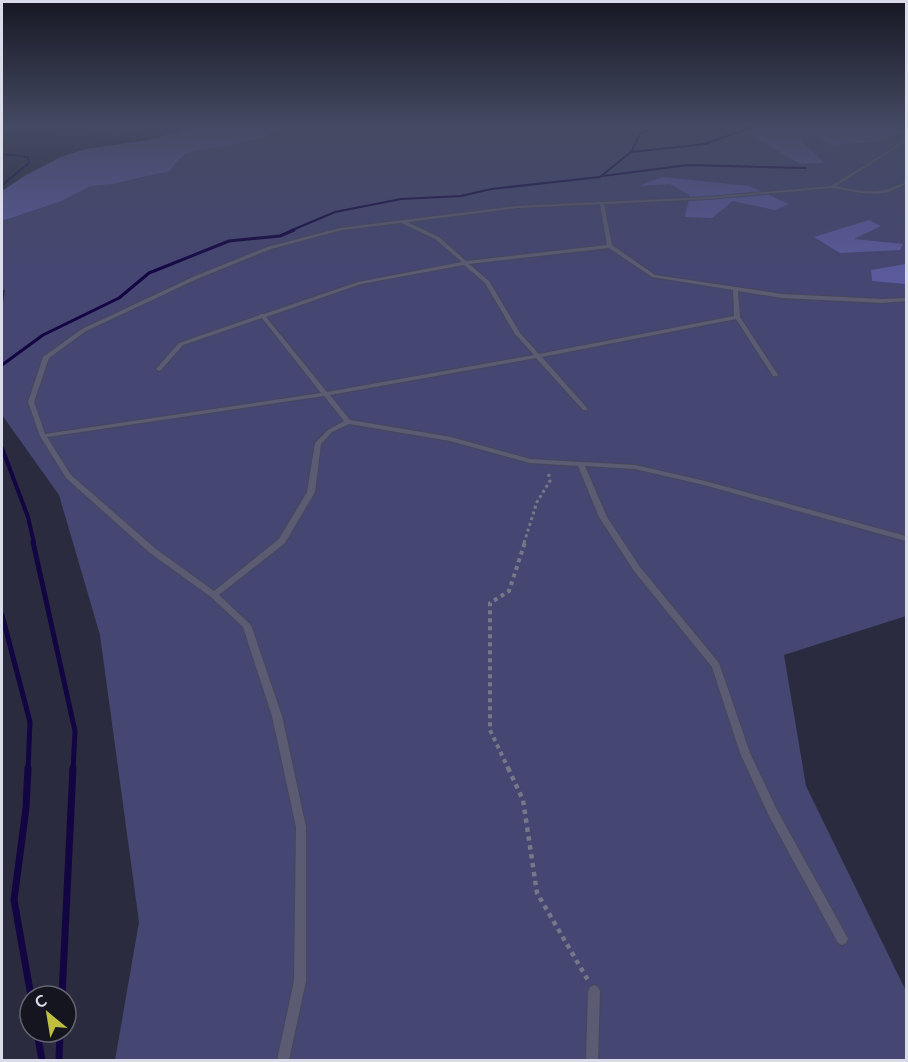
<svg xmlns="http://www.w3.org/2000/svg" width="908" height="1062" viewBox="0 0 908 1062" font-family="Mulish,sans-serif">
<rect width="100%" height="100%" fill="#2a2b3f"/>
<polygon fill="#31324d" points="21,125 207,125 113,139"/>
<polygon fill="#454672" points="381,125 740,125 760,130 779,125 906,125 906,616 784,655 806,786 906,991 906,1060 115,1060 139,922 100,635 59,495 2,415 2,309 5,290 2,290 2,221 62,201 91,186 145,177 196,149 231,145 290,129 366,129"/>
<g fill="#5b5a9d">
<path d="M 203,125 L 294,125 L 290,129 C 270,134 251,141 231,145 C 204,150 186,145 170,171 L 112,184 L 91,186 L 62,201 L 2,221 L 2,191 L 26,175 L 63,156 L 86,149 L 149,140 Z"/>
<polygon points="759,125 906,125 906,132 872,142 830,145 815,133 800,140 825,163 800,164 742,129"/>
<polygon points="662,177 749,186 789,204 775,210 733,201 712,218 685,217 690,195 670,184 638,186"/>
<polygon points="869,220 881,226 854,239 903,244 900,250 840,253 814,237"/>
<polygon points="906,264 906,284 872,281 871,270"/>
</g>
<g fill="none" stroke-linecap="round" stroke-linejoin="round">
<g stroke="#130542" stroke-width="2">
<polyline points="631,152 705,144 758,125"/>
<polyline points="2,154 28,157 29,163 2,185"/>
<polyline points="603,176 688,165 806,168"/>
<polyline points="290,231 335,212 401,199 461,196 491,189 600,177 631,152 640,134 661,125"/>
</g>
<polyline stroke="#130542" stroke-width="3" points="2,365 43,335 119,298 149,273 229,241 280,236 294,230"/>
<polyline stroke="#130542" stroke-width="4" points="2,448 28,517 34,543"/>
<g stroke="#130542" stroke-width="5">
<polyline points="33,542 75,731 73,770"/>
<polyline points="2,615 30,722 28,770"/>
</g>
<g stroke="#130542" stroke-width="7">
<polyline points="28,768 26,808 14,900 31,996"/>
<polyline points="62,996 73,768"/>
<polyline points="37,1032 42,1060"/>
<polyline points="59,1060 60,1032"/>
</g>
<g stroke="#474759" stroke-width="2">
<g id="lane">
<path d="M 905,140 L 906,140 L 906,142 L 836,186 C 853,190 871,194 889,189 C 895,187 901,184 906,182 L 906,184 L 889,192 L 879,194 L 861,193 L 832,188 L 708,199 L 604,204 L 612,245 L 655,275 L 782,294 L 882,299 L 906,298 L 906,301 L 882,303 L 782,298 L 738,291 L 740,317 L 778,375 L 777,376 L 773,376 L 736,319 L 542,357 L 587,408 L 587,410 L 583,410 L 536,358 L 330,395 L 350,420 L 451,437 L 530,459 L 635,465 L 705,481 L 906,536 L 906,541 L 704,485 L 635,469 L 585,466 L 607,517 L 640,567 L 719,663 L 750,753 L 777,810 L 846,935 L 848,939 L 846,943 L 842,945 L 838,943 L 769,816 L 740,753 L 712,667 L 634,571 L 599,517 L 578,466 L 530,463 L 450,441 L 349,424 L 332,432 L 321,444 L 315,492 L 285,543 L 219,595 L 251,625 L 282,716 L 306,827 L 306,981 L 289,1060 L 277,1060 L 294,981 L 296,827 L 272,716 L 243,627 L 211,597 L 150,553 L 66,478 L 40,436 L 28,402 L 43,357 L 82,329 L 193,277 L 267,247 L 340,228 L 517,206 L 708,197 L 831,186 ZM 600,204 L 607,245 L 466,261 L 439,237 L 407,222 L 517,208 ZM 401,223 L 435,239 L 462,262 L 358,282 L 264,314 L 260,314 L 260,315 L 179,343 L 156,369 L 159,371 L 161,370 L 183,345 L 262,318 L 321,393 L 45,434 L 34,402 L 49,358 L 86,331 L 197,279 L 271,249 L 342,230 ZM 609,248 L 652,277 L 733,290 L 734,316 L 539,354 L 520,333 L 489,281 L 469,264 ZM 464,265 L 485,283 L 515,334 L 534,355 L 327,392 L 266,317 L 361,284 ZM 324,396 L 344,421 L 328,430 L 315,443 L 307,492 L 279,539 L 214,591 L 156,549 L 71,475 L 47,437 Z"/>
<polygon points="594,985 598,987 600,991 598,1060 586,1060 588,991 590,987"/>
</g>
</g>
<polyline stroke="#767788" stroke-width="3" stroke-dasharray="3 3" stroke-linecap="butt" points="524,543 537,502 550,481 548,471"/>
<polyline stroke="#767788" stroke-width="4" stroke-dasharray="4 4" stroke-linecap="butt" points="509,770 490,730 490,603 509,591 525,542"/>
<polyline stroke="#767788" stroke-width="4.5" stroke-dasharray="4.5 4.5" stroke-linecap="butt" points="508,768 523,800 537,893 589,982"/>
<use href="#lane" fill="#5b5c73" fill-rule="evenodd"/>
</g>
<polygon fill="#43417c" points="79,125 179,125 121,136 116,132 93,136"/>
<g fill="#32315f">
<polygon points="155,125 179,125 121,136 120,132"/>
<polygon points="115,127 116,132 93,136 92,132"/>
</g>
<polygon fill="#545188" stroke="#696797" stroke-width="1.5" points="83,125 155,125 120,132 115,127 92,132"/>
<linearGradient id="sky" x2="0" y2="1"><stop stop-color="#171823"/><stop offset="0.46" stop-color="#444a63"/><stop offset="1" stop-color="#444a63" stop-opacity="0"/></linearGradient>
<rect width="908" height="274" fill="url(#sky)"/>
<rect width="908" height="1062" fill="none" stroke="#dadce9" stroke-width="6"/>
<g transform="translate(48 1014) rotate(330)"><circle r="28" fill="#14151e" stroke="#63656f" stroke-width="1.5"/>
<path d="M0-4.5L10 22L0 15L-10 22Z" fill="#bfbe41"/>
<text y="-9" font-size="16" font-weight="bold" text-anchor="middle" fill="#dadce9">С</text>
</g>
</svg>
